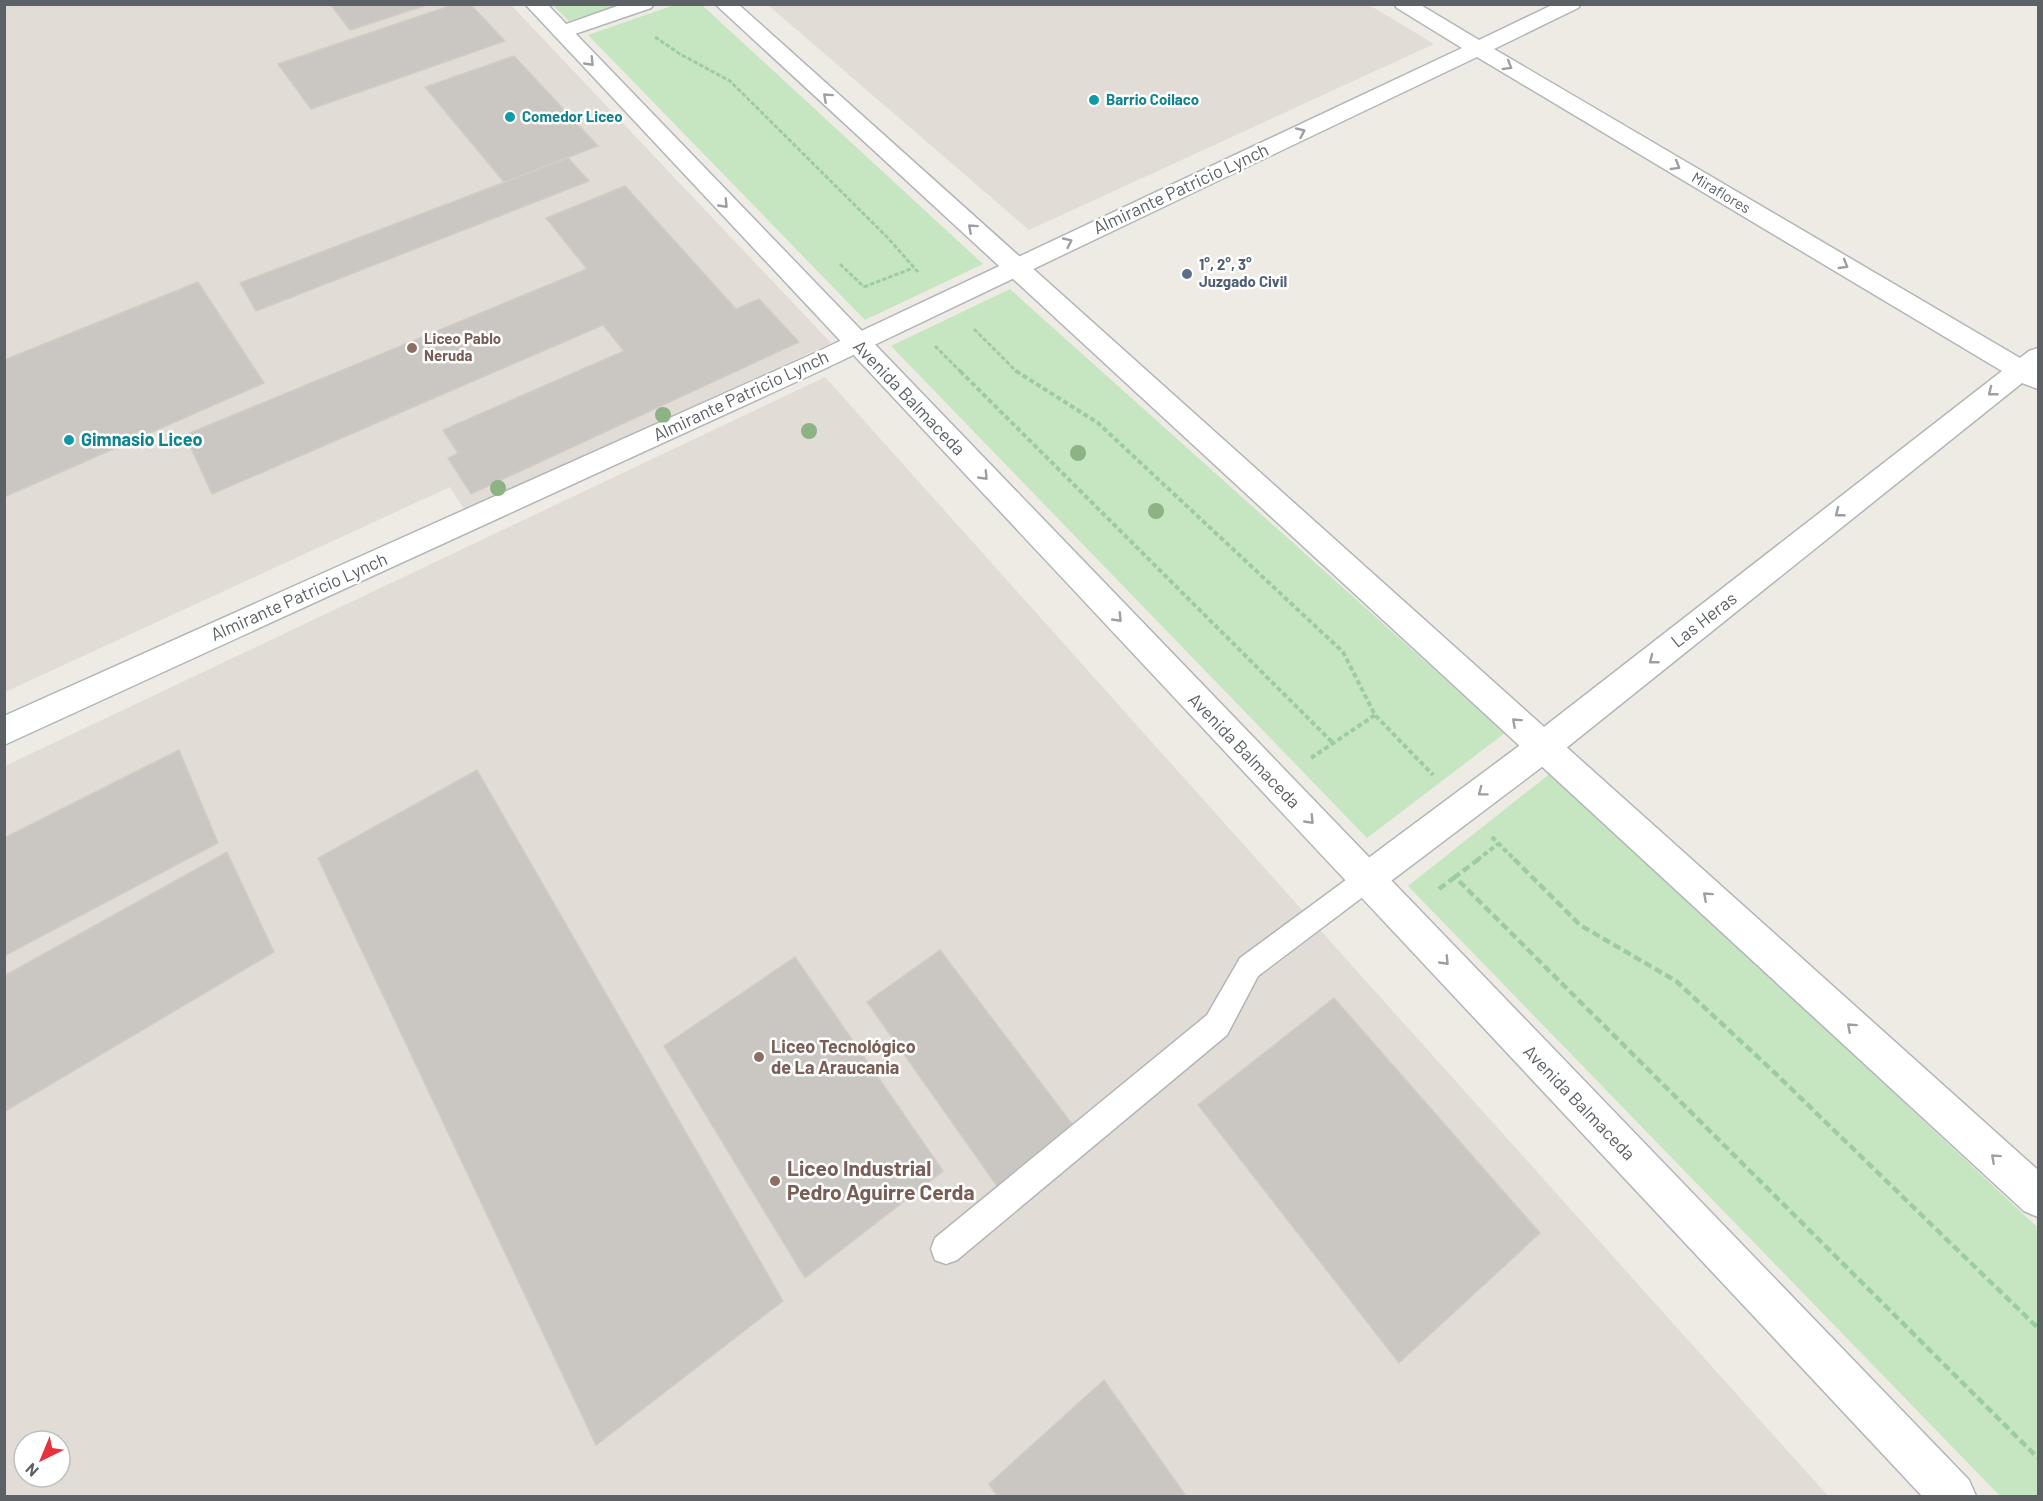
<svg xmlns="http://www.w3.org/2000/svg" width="2043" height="1501" viewBox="0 0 2043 1501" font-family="Barlow,sans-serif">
<rect width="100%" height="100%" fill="#eeebe4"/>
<g fill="#e1dcd5" fill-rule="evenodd">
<polygon points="4,5 511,5 831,343 465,511 450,487 5,692"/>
<polygon points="768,5 1369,5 1434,44 1029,230"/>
<path d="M 825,377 L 1312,921 L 1828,1496 L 5,1496 L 5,766 ZM 24,1441 L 60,1441 L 60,1477 L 24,1477 Z"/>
</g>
<g fill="#c6e6c1">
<polygon points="677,4 702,5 983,264 865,320 588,35"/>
<polygon points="553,5 619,5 569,21"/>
<polygon points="1010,289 1505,733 1367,838 891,346"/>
<polygon points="1552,772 2038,1228 2038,1496 2000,1496 1408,886"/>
</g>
<g fill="#cac6c1" stroke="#d3ccc2" stroke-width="1.5">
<polygon points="330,4 430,4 350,30"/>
<polygon points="455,4 470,4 505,41 311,109 278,64"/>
<polygon points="514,56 598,146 504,182 425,87"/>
<polygon points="568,158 589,181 256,311 240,283"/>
<polygon points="625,186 736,309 759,299 799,342 471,494 448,458 458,453 443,430 624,351 603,325 212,494 185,435 587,269 546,218"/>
<polygon points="198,282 264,383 4,497 4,360"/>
<polygon points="179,750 218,843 4,956 4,838"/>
<polygon points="477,770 783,1301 596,1445 318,858"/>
<polygon points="227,852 274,952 4,1112 4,976"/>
<polygon points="940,950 1073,1125 997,1186 867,1002"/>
<polygon points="795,957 943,1171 805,1278 664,1046"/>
<polygon points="1334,998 1540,1233 1399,1363 1198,1105"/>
<polygon points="1104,1380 1186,1496 997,1496 989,1484"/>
</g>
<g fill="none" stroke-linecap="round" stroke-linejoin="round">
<g stroke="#b2b6b9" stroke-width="3">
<polygon id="service" points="1367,867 1376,871 1380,879 1376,887 1258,976 1227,1035 957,1260 946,1264 935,1260 931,1249 935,1238 1207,1015 1240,958 1358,871"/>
</g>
<g stroke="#b2b6b9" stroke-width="3">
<g id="minor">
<polygon points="623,4 654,4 651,8 569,36 562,38 555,36 552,32 555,28"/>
<polygon points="1394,4 1419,4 1479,40 1554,4 1581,4 1578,8 1494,49 2020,358 2029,351 2038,348 2038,389 2022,383 1555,757 1379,890 1367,895 1355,890 1349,879 1355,868 1531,737 2002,371 1477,57 824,369 4,745 4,716 806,357 1462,48 1397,8"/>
</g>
</g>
<g stroke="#b1b5b9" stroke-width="3">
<g id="secondary">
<polygon points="525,4 547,4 1969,1480 1976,1496 1922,1496"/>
<polygon points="715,4 738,4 2038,1170 2038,1217 2024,1211"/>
</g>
</g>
<g stroke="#9dcca3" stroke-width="3" stroke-dasharray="4.5 2" stroke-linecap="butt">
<polyline points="655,37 680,54 730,81 888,238 918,272"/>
<polyline points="840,264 864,287"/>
<polyline points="864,287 913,268"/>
<polyline points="974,329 1017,372"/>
<polyline points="935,346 961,372"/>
</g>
<g stroke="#9dcca3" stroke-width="4" stroke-dasharray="5 3" stroke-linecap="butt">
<polyline points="960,371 1333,743"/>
<polyline points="1016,371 1098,423 1343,652 1375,715 1433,775"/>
<polyline points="1311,758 1375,715"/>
<polyline points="1492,837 1515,860"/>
<polyline points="1477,860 1498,844"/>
</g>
<g stroke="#9dcca3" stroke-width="4.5" stroke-dasharray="8 4" stroke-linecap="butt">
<polyline points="1479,859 1455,877 2038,1458"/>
<polyline points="1514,859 1580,925 1676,981 1775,1073 2038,1328"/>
<polyline points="1439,889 1455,877"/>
</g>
<use href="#service" fill="#fff" fill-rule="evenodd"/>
<use href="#minor" fill="#fff" fill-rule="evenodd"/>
<use href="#secondary" fill="#fff" fill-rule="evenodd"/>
</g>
<g fill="#8db284">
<circle cx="663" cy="415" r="8"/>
<circle cx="809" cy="431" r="8"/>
<circle cx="1078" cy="453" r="8"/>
<circle cx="498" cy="488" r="8"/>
<circle cx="1156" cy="511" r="8"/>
</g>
<defs><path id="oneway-chevron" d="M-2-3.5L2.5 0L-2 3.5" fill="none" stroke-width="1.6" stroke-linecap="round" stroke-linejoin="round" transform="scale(1.5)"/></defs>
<g stroke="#9da0a3">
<use href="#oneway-chevron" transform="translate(590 62) rotate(46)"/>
<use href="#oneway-chevron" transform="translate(1508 66) rotate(31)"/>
<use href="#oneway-chevron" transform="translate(827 97) rotate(-138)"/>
<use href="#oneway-chevron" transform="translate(1301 132) rotate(-25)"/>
<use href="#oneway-chevron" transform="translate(1676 166) rotate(31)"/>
<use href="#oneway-chevron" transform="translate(724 204) rotate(46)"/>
<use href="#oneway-chevron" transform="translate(972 228) rotate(-138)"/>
<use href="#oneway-chevron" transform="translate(1068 242) rotate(-25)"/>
<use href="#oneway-chevron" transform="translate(1844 265) rotate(31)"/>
<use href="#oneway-chevron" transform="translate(1992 392) rotate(142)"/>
<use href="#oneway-chevron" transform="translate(984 476) rotate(46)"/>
<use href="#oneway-chevron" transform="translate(1839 513) rotate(142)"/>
<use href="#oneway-chevron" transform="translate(1118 618) rotate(46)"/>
<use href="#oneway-chevron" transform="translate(1653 660) rotate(142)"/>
<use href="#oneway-chevron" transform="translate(1516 722) rotate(-138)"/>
<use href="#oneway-chevron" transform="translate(1482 792) rotate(143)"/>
<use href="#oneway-chevron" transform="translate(1310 820) rotate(46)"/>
<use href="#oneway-chevron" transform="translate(1707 896) rotate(-138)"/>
<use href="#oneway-chevron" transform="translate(1445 961) rotate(46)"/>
<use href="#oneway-chevron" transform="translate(1851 1027) rotate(-138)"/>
<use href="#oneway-chevron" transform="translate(1995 1158) rotate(-138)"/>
</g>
<g fill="#0f9aa8" stroke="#fff" stroke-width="2">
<circle cx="1094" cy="100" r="6"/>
<circle cx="510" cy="117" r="6"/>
<circle cx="69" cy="440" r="6"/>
</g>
<circle fill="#5c6f8a" stroke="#fff" stroke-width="2" cx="1187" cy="274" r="6"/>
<g fill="#8d6e63" stroke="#fff" stroke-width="2">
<circle cx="412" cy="348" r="6"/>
<circle cx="759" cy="1057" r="6"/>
<circle cx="775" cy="1181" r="6"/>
</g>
<g text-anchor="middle" stroke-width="5" stroke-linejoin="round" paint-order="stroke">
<g font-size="15" font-weight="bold" fill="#0d838f" stroke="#fff" text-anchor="start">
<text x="1106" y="105">Barrio Coilaco</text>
<text x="522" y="122">Comedor Liceo</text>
</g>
<g font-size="15" fill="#5c6165" stroke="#fff">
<text transform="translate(1721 193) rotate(31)" y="5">Miraflores</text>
</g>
<g font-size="15" font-weight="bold" fill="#4e5e75" stroke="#fff" text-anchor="start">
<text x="1199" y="270">1°, 2°, 3°<tspan x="1199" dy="17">Juzgado Civil</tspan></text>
</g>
<g font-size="15" font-weight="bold" fill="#785e54" stroke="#fff" text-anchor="start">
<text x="424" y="344">Liceo Pablo<tspan x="424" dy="17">Neruda</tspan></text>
</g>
<g font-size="18" fill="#5c6165" stroke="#fff">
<text transform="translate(1181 189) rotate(-25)" y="6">Almirante Patricio Lynch</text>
<text transform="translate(741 396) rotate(-25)" y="6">Almirante Patricio Lynch</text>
<text transform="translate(909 398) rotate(46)" y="6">Avenida Balmaceda</text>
<text transform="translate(299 597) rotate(-24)" y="6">Almirante Patricio Lynch</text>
<text transform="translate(1704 620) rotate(-38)" y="6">Las Heras</text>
<text transform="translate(1244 751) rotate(46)" y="6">Avenida Balmaceda</text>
<text transform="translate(1579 1103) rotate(46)" y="6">Avenida Balmaceda</text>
</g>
<g font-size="18" font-weight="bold" fill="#0d838f" stroke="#fff" text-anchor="start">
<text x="81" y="446">Gimnasio Liceo</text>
</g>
<g font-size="18" font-weight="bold" fill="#785e54" stroke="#fff" text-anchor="start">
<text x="771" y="1053">Liceo Tecnológico<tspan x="771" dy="21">de La Araucania</tspan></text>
</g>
<g font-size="21" font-weight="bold" fill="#785e54" stroke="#fff" text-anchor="start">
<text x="787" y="1176">Liceo Industrial<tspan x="787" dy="24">Pedro Aguirre Cerda</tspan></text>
</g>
</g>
<rect width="2043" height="1501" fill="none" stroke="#5c6165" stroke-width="12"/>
<g transform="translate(42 1459) rotate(223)"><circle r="28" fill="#ffffff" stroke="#bec0c1" stroke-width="1.5"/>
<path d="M0-4.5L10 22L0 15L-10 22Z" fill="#e8313c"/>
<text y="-9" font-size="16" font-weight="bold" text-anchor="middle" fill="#5c6165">N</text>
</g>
</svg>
